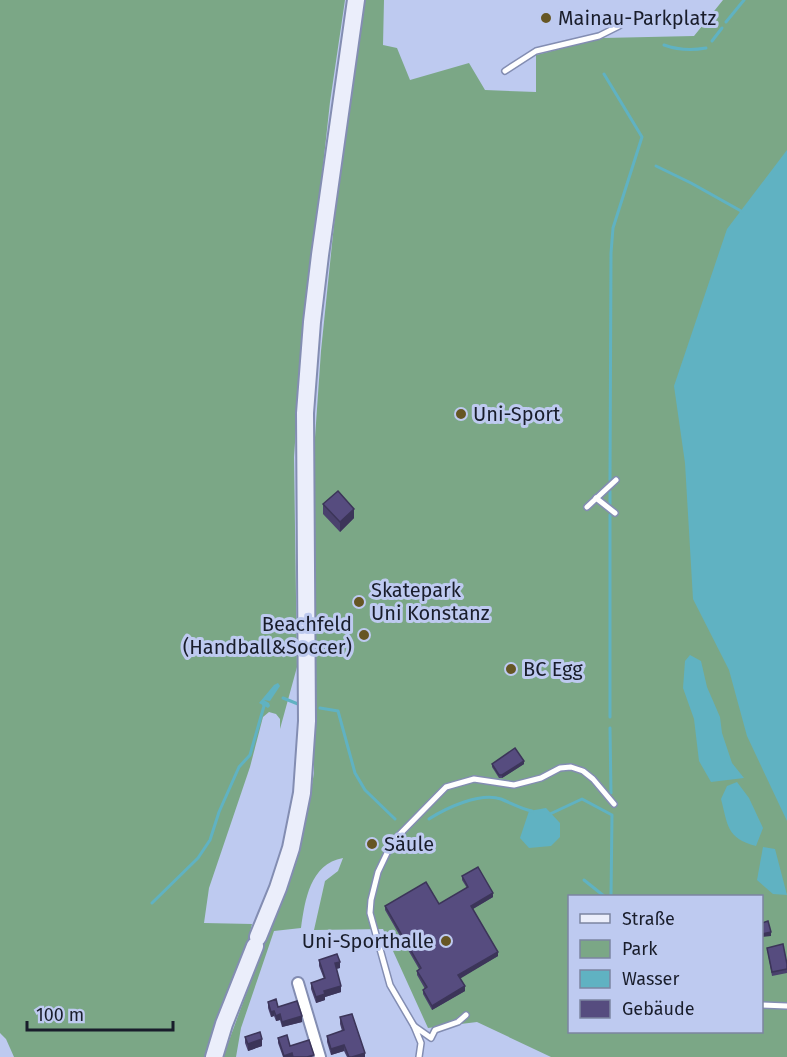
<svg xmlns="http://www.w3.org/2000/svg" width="787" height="1057" viewBox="0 0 787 1057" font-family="'Fira Sans',sans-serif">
<rect width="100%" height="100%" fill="#becaf0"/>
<g fill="#7ba786" fill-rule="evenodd">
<polygon points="0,0 345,0 330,102 299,386 294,457 297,667 280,729 280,719 276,714 269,712 263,717 250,767 209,888 204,923 252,924 247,945 207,1057 14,1057 6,1039 0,1033"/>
<path d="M 362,0 L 384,0 L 383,45 L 397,48 L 410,80 L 469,63 L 485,90 L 536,92 L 536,55 L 603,38 L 694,36 L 723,0 L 787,0 L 787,1057 L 551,1057 L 477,1022 L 428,1028 L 383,929 L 314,930 L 325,881 L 338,871 L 343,858 C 310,864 305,900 301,928 L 274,931 L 241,1028 L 236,1057 L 223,1057 L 275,915 L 296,863 L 306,819 L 314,773 L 314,452 L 321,351 L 346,108 ZM 570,896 L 762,896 L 762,1032 L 570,1032 Z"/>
</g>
<g fill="#60b2c2">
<polygon points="787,150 787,821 747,736 729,670 693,599 685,463 674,386 727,229"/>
<polygon points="690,655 701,661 707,687 720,717 722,733 732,763 744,778 711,782 699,761 694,719 683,688 685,661"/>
<polygon points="278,683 280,686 270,701 264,700 269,703 270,706 268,708 259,703 274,685"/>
<path d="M 737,782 L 749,798 L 763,828 L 756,846 C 726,838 728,825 721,799 L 727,786 Z"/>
<polygon points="546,808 560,823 560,837 551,846 529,848 520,838 529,811"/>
<polygon points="763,847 775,849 787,895 773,894 757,880"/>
</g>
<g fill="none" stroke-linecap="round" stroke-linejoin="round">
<g stroke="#60b2c2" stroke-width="3">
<polyline points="726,22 744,0"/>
<polyline points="712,41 722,28"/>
<path d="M 664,45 C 678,50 690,51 706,48"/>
<polyline points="604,74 642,137 613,228 611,253 610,480"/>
<polyline points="656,166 691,183 741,211"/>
<polyline points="610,491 610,504"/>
<polyline points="283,698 298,704"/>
<polyline points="320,708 338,711 355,773 365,790 395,819"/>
<polyline points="610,717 610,515"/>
<polyline points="610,728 611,793"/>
<polyline points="550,814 582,799 612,815 611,896"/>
<path d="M 429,819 C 446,808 480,792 501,799 C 511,803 521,809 532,811"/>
<polyline points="584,880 604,896"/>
<polyline points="152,903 198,858 210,840 219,812 239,767 250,755 264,706 263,703"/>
</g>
<g stroke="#838db2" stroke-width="8">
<g id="service">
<polyline points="505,71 536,51 599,36 619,26"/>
<polyline points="596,498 615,513"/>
<polyline points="587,507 616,480"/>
<polyline points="762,1005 787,1006"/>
<polyline points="414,1026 390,985 370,913 371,900 378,872 388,851 397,837 446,787 474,779 514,785 541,778 560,768 571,767 583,771 593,779 614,804"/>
<polyline points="419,1057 421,1043 414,1026 431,1038 435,1030 458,1022 466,1015"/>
</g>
</g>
<g stroke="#838db2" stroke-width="14">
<polyline id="minor" points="298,983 320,1057"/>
</g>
<g stroke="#838db2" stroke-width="20">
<g id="secondary">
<polyline points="258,937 278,888 291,848 302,793 307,721 305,413 312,322 320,255 356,0"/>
<polyline points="214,1057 224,1024 255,946"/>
</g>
</g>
<use href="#service" stroke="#fff" stroke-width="5"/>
<use href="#minor" stroke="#fff" stroke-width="10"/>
<use href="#secondary" stroke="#ebeefb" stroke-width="16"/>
</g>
<g fill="#4a416d">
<polygon points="323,504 354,518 340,532 323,514"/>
<polygon points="492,764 524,764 502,778 499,778 492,767"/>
<polygon points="462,876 493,897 473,909 498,956 460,978 465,991 432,1010 423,994 423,990 425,989 417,975 417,971 419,969 385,910 385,906 439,904 467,888 462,880"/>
<polygon points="767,948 787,964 787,973 772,976"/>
<polygon points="319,960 340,968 336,969 341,992 325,997 325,1000 316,1003 311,989 311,983 324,979 319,966"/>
<polygon points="268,1002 278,1007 302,1022 282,1027 280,1020 276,1021 274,1016 271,1017 268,1008"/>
<polygon points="340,1017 365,1057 347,1057 344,1051 331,1055 327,1042 327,1036 342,1031 340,1024"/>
<polygon points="245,1037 262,1046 248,1051 245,1043"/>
<polygon points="278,1038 290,1046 314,1057 283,1057 278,1043"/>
</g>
<g fill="#3c3559">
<polygon points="354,509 354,518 340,532 340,522"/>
<polygon points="524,761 524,764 502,778 502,775"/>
<polygon points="493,893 493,897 471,910 471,906"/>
<polygon points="771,932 771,936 762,937 762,934"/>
<polygon points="498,952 498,956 458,980 458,975"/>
<polygon points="340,962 340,968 335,969 335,963"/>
<polygon points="341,986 341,992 325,997 325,1000 316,1003 316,997 324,991"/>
<polygon points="465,986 465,991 432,1010 432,1006"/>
<polygon points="274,1011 274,1016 271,1017 271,1012"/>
<polygon points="280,1014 280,1020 276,1021 276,1016"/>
<polygon points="302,1016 302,1022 282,1027 282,1022"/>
<polygon points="262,1039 262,1046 248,1051 248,1044"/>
<polygon points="344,1045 344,1051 331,1055 331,1049"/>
<polygon points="292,1053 292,1057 284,1057 284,1056"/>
<polygon points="365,1053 365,1057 352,1057"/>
</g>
<g fill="#564c7f" stroke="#3c3559" stroke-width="1.5">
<polygon points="338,491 354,509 340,522 323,504"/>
<polygon points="515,748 524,761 502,775 499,775 492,764"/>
<polygon points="478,867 493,893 471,906 498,952 458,975 465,986 432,1006 423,990 427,987 417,971 421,968 385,906 426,882 439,904 468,887 462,876"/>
<polygon points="768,921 771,932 762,934 762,923"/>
<polygon points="783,944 787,964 787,969 772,972 767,948"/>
<polygon points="337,954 340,962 335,963 341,986 324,991 325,994 316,997 311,983 325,978 319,960"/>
<polygon points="276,999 278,1007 297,1001 302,1016 282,1022 280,1014 276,1016 274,1011 271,1012 268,1002"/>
<polygon points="352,1014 365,1053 352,1057 349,1057 344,1045 331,1049 327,1036 344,1030 340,1017"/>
<polygon points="260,1032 262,1039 248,1044 245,1037"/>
<polygon points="287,1035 290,1046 309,1040 314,1055 307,1057 293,1057 292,1053 284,1056 278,1038"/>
</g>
<g fill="#665624" stroke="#becaf0" stroke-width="2">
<circle cx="546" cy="18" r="6"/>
<circle cx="461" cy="414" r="6"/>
<circle cx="359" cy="602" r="6"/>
<circle cx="364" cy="635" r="6"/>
<circle cx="511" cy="669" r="6"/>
<circle cx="372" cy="844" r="6"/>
<circle cx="446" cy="941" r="6"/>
</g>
<g text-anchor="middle" stroke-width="6" stroke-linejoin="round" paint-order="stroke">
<g font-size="20" fill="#191d2b" stroke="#becaf0" text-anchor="start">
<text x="558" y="25">Mainau-Parkplatz</text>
<text x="473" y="421">Uni-Sport</text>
<text x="371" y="597">Skatepark<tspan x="371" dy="23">Uni Konstanz</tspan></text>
<text x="352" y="631" text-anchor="end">Beachfeld<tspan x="352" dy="23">(Handball&amp;Soccer)</tspan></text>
<text x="523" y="676">BC Egg</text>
<text x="384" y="851">Säule</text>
<text x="434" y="948" text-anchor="end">Uni-Sporthalle</text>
</g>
</g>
<rect x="568" y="895" width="195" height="138" fill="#becaf0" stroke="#7c85a1" stroke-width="1.5"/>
<rect x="580" y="914" width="30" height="9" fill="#ebeefb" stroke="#7c85a1" stroke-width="1.5"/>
<text x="622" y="925" font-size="18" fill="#191d2b">Straße</text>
<rect x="580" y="940" width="30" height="18" fill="#7ba786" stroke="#7c85a1" stroke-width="1.5"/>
<text x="622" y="955" font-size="18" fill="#191d2b">Park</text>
<rect x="580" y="970" width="30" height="18" fill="#60b2c2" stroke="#7c85a1" stroke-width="1.5"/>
<text x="622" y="985" font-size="18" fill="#191d2b">Wasser</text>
<rect x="580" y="1000" width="30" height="18" fill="#564c7f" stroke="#7c85a1" stroke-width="1.5"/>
<text x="622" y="1015" font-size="18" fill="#191d2b">Gebäude</text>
<path d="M27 1021v9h146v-9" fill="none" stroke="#191d2b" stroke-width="3"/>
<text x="36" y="1021" font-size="18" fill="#191d2b" stroke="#becaf0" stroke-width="4.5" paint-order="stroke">100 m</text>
</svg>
